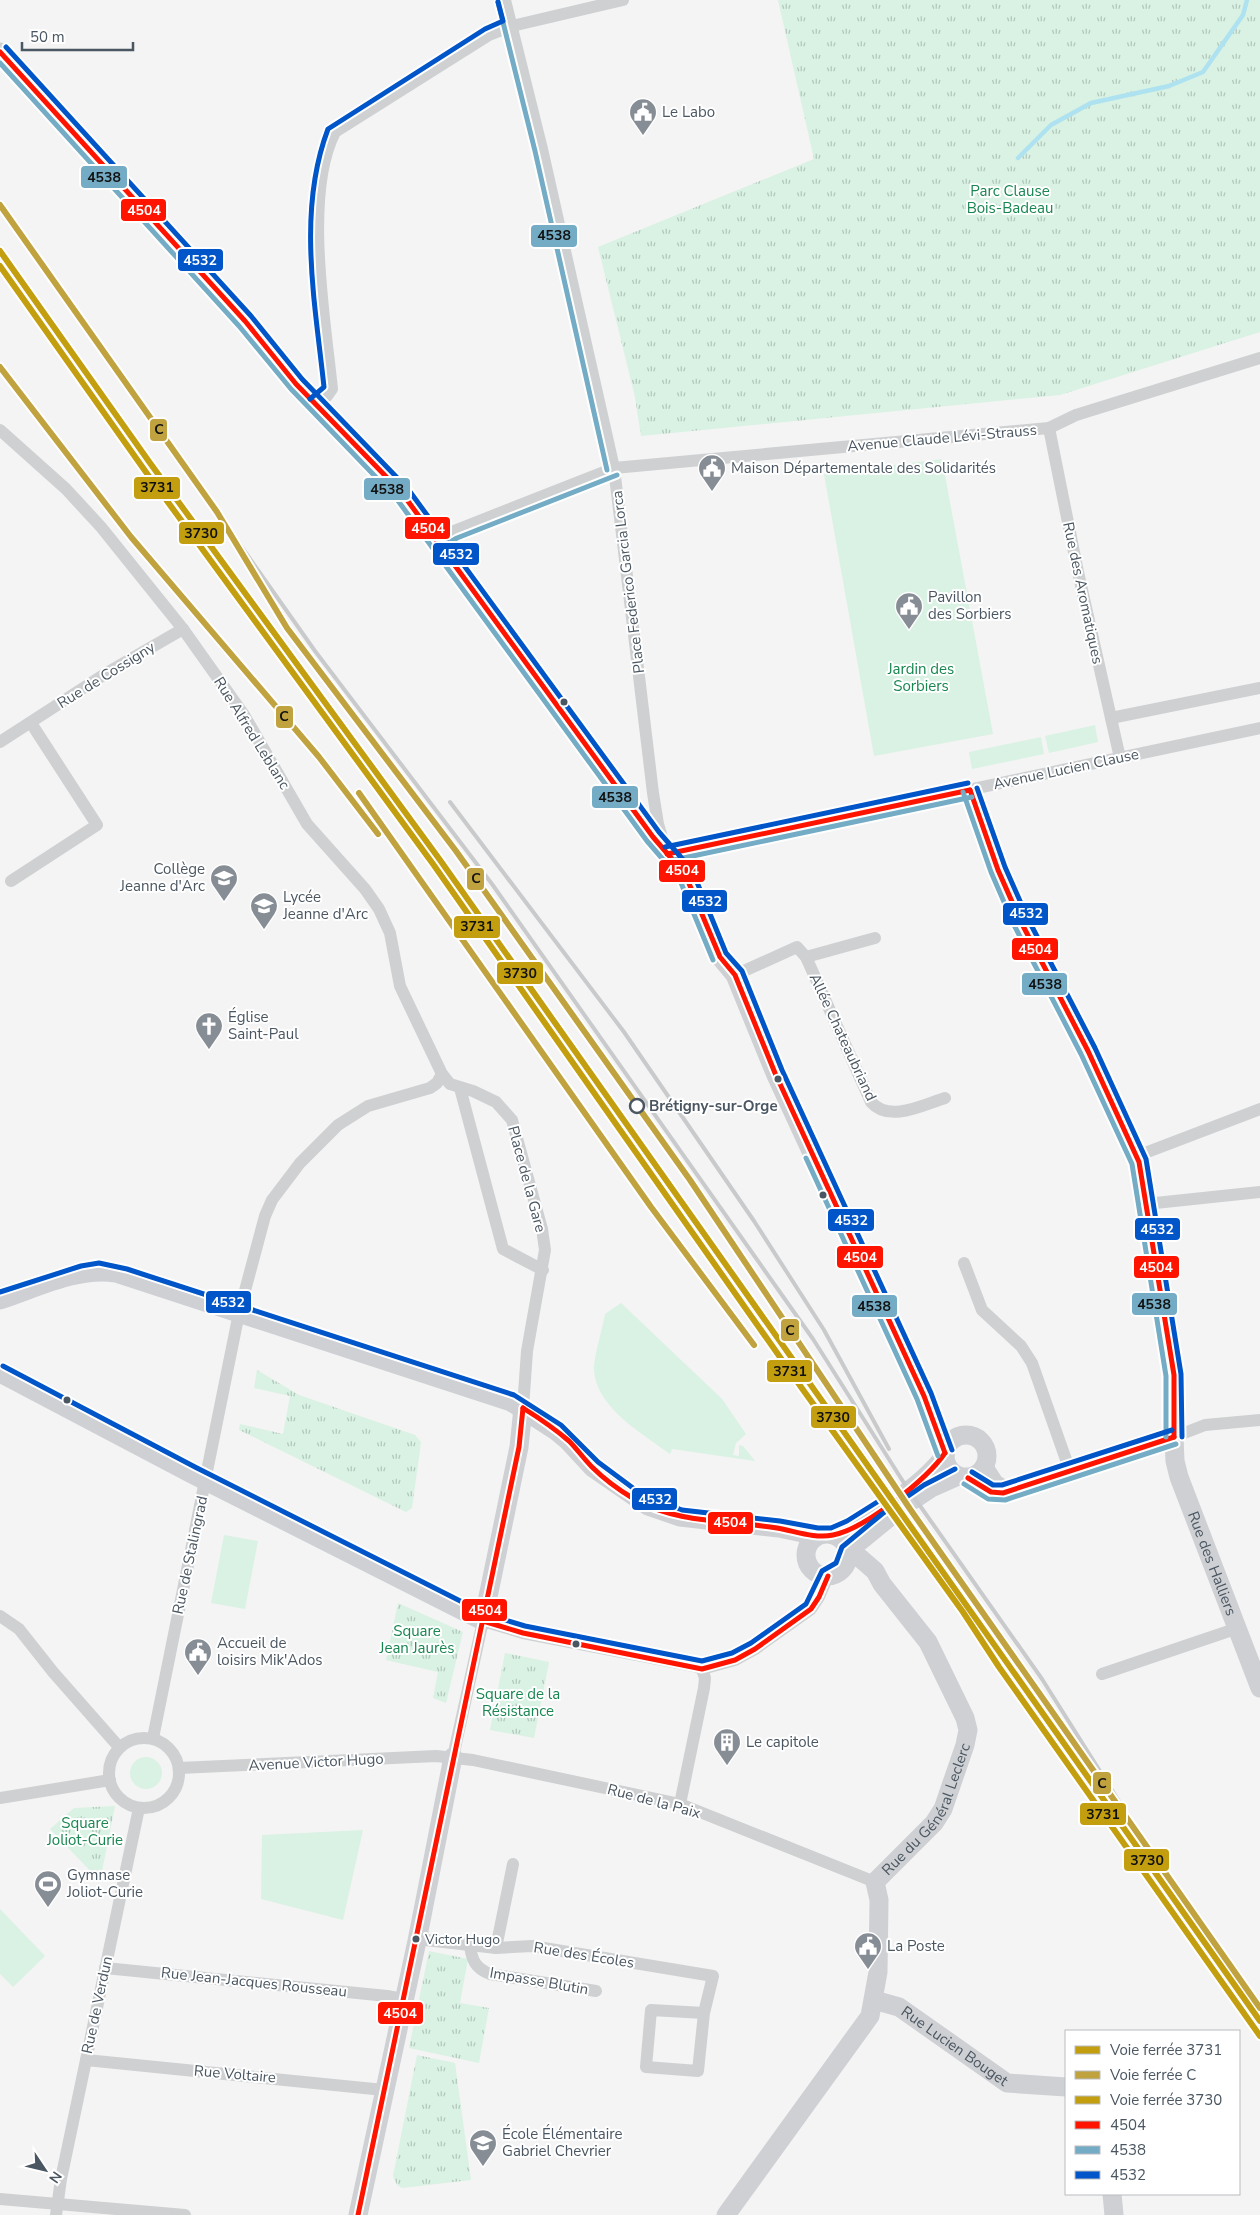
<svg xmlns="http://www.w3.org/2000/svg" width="1260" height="2215" viewBox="0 0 1260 2215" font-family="'Nunito Sans',sans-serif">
<defs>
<pattern id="park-tufts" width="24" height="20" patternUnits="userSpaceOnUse" patternTransform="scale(1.25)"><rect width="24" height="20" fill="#d9f2e3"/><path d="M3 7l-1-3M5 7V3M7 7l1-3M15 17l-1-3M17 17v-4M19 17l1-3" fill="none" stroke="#b2c7bb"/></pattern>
</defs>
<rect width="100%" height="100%" fill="#f4f4f4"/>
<g fill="#d9f2e3">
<polygon points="942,459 993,734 874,756 824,474"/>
<polygon points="1095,725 1098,742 1049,753 1045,736"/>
<polygon points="1041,737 1044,754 972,769 969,752"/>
<path d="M 621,1303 L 722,1399 L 746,1434 L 736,1443 L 733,1455 L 739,1456 L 739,1445 L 743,1446 L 755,1461 L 672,1449 L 670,1454 C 643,1434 597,1408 594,1371 C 593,1360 603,1326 605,1314 Z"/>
<polygon points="224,1535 258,1541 245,1609 211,1603"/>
<circle cx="146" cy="1773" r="16"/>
<polygon points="363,1830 343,1920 261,1899 262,1835"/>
<polygon points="0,1909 45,1956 13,1987 0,1974"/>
</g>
<g fill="url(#park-tufts)">
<polygon points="778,0 1260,0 1260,332 1060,395 641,436 635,397 598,247 814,159"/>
<polygon points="257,1370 299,1395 415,1435 421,1442 412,1508 406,1512 239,1430 240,1424 283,1434 290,1396 254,1388"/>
<polygon points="398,1603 463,1632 446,1703 433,1698 438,1672 386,1660"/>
<polygon points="505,1653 549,1662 534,1738 490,1730"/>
<polygon points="115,1806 100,1881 50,1829 74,1808"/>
<polygon points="429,1951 468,1959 460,2003 489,2008 479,2063 409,2048"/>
<polygon points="417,2055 455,2063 471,2180 402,2188 397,2185 393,2176"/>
</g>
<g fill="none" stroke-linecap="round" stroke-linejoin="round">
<polyline stroke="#aee2f0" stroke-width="4.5" points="1018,158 1051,125 1091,103 1169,86 1203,72 1243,15 1247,0"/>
<g stroke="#ced0d2" stroke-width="12">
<polyline points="505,0 542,149 614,468 653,793 658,824 667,854 1260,728"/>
<path d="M 315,405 L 327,396 L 332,389 C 325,319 303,194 335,132 L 489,35 L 512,26 L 623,0"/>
<polyline points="1049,428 1078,572 1120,758"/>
<polyline points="0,430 66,489 101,527 183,629 244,715 307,824 365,889 379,909 390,933 400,986 442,1074 450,1084 473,1091 496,1102 512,1120 542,1229 545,1250 527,1351 523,1408"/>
<polyline points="438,540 454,531 614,468 1049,428 1076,415 1260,358"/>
<polyline points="1111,718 1260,688"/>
<polyline points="0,742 105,674 183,629"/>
<polyline points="970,790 998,870 1021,922 1088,1051 1139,1162 1174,1375 1174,1437 1205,1425 1260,1420"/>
<polyline points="11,881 97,825 31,723"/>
<polyline points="806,957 875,938"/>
<path d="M 735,975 L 797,947 L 806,957 L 871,1102 C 889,1123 923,1105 945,1098"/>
<polyline points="460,1088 503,1249 543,1270"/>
<polyline points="1137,1156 1260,1109"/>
<polyline points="1146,1204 1260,1192"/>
<polyline points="964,1263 982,1310 1021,1346 1032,1363 1070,1471"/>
<polyline points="986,1464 997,1481 1011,1490"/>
<polyline points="0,1616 19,1629 53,1672 119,1747"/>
<polyline points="1102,1674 1238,1628"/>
<circle cx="144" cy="1773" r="35"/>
<polyline points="153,1738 239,1313 265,1216 272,1200 300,1163 338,1125 368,1106 430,1088 437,1083 442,1074"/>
<polyline points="453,1757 483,1621 523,1633 694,1666 702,1669 735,1660 755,1649 811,1609 819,1597 828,1576"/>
<polyline points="179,1768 436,1756 473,1760 680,1804 875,1882"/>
<polyline points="0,1798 110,1780"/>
<polyline points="680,1804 704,1688 705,1678 702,1669"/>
<polyline points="417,1939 496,1948 532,1946 713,1976 704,2013 698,2071 646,2067 651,2010 704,2013"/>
<path d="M 470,1946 C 472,1960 475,1968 490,1974 L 596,1991"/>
<polyline points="496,1948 513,1864"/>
<polyline points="105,1968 387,1996 404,1999"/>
<polyline points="86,2060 384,2090"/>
<polyline points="0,2199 185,2215"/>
<polyline points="56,2215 61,2179 139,1808"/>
</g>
<g stroke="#ced0d4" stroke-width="19">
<polyline points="0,52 245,321 296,384 402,493 653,837 685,874 720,957 735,975 775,1073 924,1396 945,1453"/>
<path d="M 0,1300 C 37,1288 77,1267 116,1273 L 511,1402 L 556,1431 L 568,1441 L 593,1468 L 648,1506 L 680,1517 L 779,1528 L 817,1536"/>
<polyline points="0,1373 192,1474 483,1621 519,1447 523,1408"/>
<circle cx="966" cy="1456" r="21"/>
<path id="s1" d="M 968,1478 L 991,1492 L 1003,1493 L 1174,1437 L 1175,1461 L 1179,1477 L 1260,1688"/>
<polyline points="913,1500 931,1488 958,1476"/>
<circle cx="827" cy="1555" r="21"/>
<path d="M 833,1535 C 869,1520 923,1486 945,1455"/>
<polyline points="847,1552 891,1516"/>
<path id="s2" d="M 874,2000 L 899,2007 L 1007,2083 L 1066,2087"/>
<polyline points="1112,2194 1114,2215"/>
<polyline points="358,2215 417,1941 453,1757"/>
<path id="s3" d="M 726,2215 L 870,2016 L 878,1972 L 879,1900 L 875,1882 L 934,1823 L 943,1809 L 965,1745 L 968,1730 L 965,1718 L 928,1642 L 882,1584 L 875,1571 L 860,1558 L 847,1554"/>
</g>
<g stroke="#c9cacc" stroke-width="4">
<polyline points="217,512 315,651 492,884 813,1339 904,1483 1042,1679 1149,1849"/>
<polyline points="450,802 624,1032 754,1221 824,1330 889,1449"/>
</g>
<g stroke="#fff" stroke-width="9">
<g id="bus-1">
<polyline points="0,52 245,321 296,384 402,493 653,837 685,874 720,957 735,975 775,1073 924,1396 945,1453"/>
<polyline points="970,790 998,870 1021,922 1088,1051 1139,1162 1174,1375 1174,1437"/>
<polyline points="667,854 970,790"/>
<path d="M 523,1408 C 539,1418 555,1429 569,1441 C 577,1449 584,1459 592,1467 C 604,1479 619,1490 634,1499 C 678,1524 729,1520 777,1528 C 795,1531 815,1539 833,1535 C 865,1529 927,1479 945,1453"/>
<polyline points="968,1478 991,1492 1003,1493 1174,1437"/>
<polyline points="483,1621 523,1633 702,1669 735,1660 755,1649 811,1609 819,1597 828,1576"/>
<polyline points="358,2215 519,1447 523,1408"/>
</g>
</g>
<g stroke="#fff" stroke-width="9">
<g id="bus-2">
<polyline points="498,2 535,151 607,470"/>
<polyline points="0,63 239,326 291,389 396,498 647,841 679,878 713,960"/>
<polyline points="442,547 457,538 617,475"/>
<polyline points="963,792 991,872 1014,925 1081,1054 1132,1164 1166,1376 1166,1437"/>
<polyline points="669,861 972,797"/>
<polyline points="806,1158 917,1399 938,1456"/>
<polyline points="964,1484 988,1499 1005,1500 1176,1444"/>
</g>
</g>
<g stroke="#fff" stroke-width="9">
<g id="bus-3">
<polyline points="6,47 251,316 302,379 408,489 659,832 692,870 726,953 742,971 782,1070 931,1393 952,1450"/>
<path d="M 310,399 L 324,387 C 315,302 297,211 328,129 L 485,29 L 503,21 L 498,2"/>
<polyline points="977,788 1005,867 1028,919 1095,1048 1146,1159 1181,1374 1182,1437"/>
<polyline points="665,847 968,783"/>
<polyline points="0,1292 81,1266 99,1263 127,1269 514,1395 561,1425 598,1462 641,1494 682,1510 780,1521 818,1528 831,1528 847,1521 882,1499"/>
<polyline points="3,1366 195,1467 486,1614 525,1626 702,1661 732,1653 751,1643 806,1604 822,1571 836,1563 842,1547 882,1514 924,1485 955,1469"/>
<polyline points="972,1472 993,1485 1002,1485 1172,1430"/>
</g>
</g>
<use href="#bus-1" stroke="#ff1400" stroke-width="5"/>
<use href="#bus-2" stroke="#74acc5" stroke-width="5"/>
<use href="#bus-3" stroke="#0055c8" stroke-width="5"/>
<g stroke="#fff" stroke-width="10">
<polyline id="rail-1" points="0,266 148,475 433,864 801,1387 963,1612 999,1667 1260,2036"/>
</g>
<g stroke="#fff" stroke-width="10">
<g id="rail-2">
<polyline points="0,205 217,512 287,628 456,851 690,1180 910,1509 1260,2008"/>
<polyline points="0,367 131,537 319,757 378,834"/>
<polyline points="359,793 651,1207 754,1345"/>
</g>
</g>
<g stroke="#fff" stroke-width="10">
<polyline id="rail-3" points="0,251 150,463 440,860 1260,2021"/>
</g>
<use href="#rail-1" stroke="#c39e0f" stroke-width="6"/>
<use href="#rail-2" stroke="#c0a33f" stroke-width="6"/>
<use href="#rail-3" stroke="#c39e0f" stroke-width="6"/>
</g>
<defs>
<g id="civic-pin" transform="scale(1.4375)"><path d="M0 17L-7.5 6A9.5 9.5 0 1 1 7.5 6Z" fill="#868d94" stroke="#fff"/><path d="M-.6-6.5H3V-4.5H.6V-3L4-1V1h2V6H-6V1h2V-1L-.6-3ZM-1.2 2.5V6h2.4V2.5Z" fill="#fff"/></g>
<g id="school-pin" transform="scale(1.4375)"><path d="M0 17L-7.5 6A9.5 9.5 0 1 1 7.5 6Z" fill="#868d94" stroke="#fff"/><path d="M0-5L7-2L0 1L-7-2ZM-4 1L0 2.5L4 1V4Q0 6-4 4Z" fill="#fff"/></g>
<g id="church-pin" transform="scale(1.4375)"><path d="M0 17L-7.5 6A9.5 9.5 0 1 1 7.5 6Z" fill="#868d94" stroke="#fff"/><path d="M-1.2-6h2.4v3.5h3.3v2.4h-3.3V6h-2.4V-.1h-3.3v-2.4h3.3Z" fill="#fff"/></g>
<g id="building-pin" transform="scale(1.4375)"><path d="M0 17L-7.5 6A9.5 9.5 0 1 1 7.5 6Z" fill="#868d94" stroke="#fff"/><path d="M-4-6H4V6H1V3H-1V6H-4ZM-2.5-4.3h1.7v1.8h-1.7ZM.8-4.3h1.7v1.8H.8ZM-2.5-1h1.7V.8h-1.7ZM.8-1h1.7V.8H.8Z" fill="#fff"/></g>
<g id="stadium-pin" transform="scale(1.4375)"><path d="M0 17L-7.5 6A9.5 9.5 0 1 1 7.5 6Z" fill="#868d94" stroke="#fff"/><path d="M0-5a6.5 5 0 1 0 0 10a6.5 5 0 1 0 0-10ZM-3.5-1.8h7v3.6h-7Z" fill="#fff"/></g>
</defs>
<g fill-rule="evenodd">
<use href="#civic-pin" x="643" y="112"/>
<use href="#civic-pin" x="712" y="468"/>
<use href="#civic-pin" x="909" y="606"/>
<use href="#school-pin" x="224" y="878"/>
<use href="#school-pin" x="264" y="906"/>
<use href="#church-pin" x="209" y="1026"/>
<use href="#civic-pin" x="198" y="1652"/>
<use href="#building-pin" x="727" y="1742"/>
<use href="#stadium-pin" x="48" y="1884"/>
<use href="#civic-pin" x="868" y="1946"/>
<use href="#school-pin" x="483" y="2143"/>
</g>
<g fill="#4a5661" stroke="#fff" stroke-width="2">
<circle cx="564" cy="702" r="4.5"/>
<circle cx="778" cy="1079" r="4.5"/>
<circle cx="823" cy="1195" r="4.5"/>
<circle cx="67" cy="1400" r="4.5"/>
<circle cx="576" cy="1644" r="4.5"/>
<circle cx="416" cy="1939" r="4.5"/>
</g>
<circle fill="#fff" stroke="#4a5661" stroke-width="2.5" cx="637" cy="1106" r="7"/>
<g text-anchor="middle" stroke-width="4" stroke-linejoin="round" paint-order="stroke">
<g font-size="14" fill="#4a5661" stroke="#fff" text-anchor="start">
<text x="425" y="1944">Victor Hugo</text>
</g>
<g font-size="15" fill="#4a5661" stroke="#fff" text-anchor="start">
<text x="662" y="117">Le Labo</text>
<text x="731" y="473">Maison Départementale des Solidarités</text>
<text x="928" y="602">Pavillon<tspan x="928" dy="17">des Sorbiers</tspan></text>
<text x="205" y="874" text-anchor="end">Collège<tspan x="205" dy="17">Jeanne d'Arc</tspan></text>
<text x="283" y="902">Lycée<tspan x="283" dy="17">Jeanne d'Arc</tspan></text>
<text x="228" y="1022">Église<tspan x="228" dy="17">Saint-Paul</tspan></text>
<text x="217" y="1648">Accueil de<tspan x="217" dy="17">loisirs Mik'Ados</tspan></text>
<text x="746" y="1747">Le capitole</text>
<text x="67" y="1880">Gymnase<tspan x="67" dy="17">Joliot-Curie</tspan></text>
<text x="887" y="1951">La Poste</text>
<text x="502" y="2139">École Élémentaire<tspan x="502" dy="17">Gabriel Chevrier</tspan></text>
</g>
<g font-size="15" fill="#17864f" stroke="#fff">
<text x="1010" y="196">Parc Clause<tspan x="1010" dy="17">Bois-Badeau</tspan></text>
<text x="921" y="674">Jardin des<tspan x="921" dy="17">Sorbiers</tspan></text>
<text x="417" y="1636">Square<tspan x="417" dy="17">Jean Jaurès</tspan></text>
<text x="518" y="1699">Square de la<tspan x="518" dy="17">Résistance</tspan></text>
<text x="85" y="1828">Square<tspan x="85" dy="17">Joliot-Curie</tspan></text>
</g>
<g font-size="15" fill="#4a5661" stroke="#fff">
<text transform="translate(942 438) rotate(-5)" y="5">Avenue Claude Lévi-Strauss</text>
<text transform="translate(628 582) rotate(-97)" y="5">Place Federico Garcia Lorca</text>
<text transform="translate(1083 593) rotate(78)" y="5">Rue des Aromatiques</text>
<text transform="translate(106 675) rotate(-32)" y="5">Rue de Cossigny</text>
<text transform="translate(252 733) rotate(58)" y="5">Rue Alfred Leblanc</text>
<text transform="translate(1066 769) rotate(-12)" y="5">Avenue Lucien Clause</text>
<text transform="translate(843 1037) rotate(65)" y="5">Allée Chateaubriand</text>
<text transform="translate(527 1179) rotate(75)" y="5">Place de la Gare</text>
<text transform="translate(190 1555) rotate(-78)" y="5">Rue de Stalingrad</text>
<text dy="5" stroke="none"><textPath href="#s1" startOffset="352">Rue des Halliers</textPath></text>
<text transform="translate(316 1762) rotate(-3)" y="5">Avenue Victor Hugo</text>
<text transform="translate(654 1801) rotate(15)" y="5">Rue de la Paix</text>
<text dy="5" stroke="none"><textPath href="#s3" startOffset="472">Rue du Général Leclerc</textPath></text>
<text transform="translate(584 1955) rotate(9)" y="5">Rue des Écoles</text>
<text transform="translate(539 1981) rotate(10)" y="5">Impasse Blutin</text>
<text transform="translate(254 1982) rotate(6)" y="5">Rue Jean-Jacques Rousseau</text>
<text transform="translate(97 2005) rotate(-78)" y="5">Rue de Verdun</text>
<text dy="5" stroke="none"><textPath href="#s2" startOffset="94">Rue Lucien Bouget</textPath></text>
<text transform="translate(235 2074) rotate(5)" y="5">Rue Voltaire</text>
</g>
<g font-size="15" font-weight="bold" fill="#4a5661" stroke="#fff" text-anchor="start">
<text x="649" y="1111">Brétigny-sur-Orge</text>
</g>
</g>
<g stroke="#fff" stroke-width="2">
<rect x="80" y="165" width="48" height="24" rx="5" fill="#74acc5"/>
<rect x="120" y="198" width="47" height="24" rx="5" fill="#ff1400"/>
<rect x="530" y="224" width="48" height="24" rx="5" fill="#74acc5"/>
<rect x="177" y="248" width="47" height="24" rx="5" fill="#0055c8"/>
<rect x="149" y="418" width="19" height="24" rx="5" fill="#c0a33f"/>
<rect x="133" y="476" width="48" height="24" rx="5" fill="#c39e0f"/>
<rect x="363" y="477" width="48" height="24" rx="5" fill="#74acc5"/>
<rect x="404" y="516" width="47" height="24" rx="5" fill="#ff1400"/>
<rect x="178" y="521" width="47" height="24" rx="5" fill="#c39e0f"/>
<rect x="432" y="542" width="48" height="24" rx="5" fill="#0055c8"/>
<rect x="275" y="705" width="19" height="24" rx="5" fill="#c0a33f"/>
<rect x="591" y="785" width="48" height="24" rx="5" fill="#74acc5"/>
<rect x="658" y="859" width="48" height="24" rx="5" fill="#ff1400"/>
<rect x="466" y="867" width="19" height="24" rx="5" fill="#c0a33f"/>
<rect x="681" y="889" width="47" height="24" rx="5" fill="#0055c8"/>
<rect x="1002" y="902" width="47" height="24" rx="5" fill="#0055c8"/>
<rect x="453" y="915" width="48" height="24" rx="5" fill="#c39e0f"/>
<rect x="1011" y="937" width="48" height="24" rx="5" fill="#ff1400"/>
<rect x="496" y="961" width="48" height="24" rx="5" fill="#c39e0f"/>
<rect x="1021" y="972" width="47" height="24" rx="5" fill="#74acc5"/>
<rect x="827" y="1208" width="48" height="24" rx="5" fill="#0055c8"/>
<rect x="1134" y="1217" width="47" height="24" rx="5" fill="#0055c8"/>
<rect x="836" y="1245" width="48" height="24" rx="5" fill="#ff1400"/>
<rect x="1133" y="1255" width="47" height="24" rx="5" fill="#ff1400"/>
<rect x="205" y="1290" width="47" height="24" rx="5" fill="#0055c8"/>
<rect x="1131" y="1292" width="47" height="24" rx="5" fill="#74acc5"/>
<rect x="851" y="1294" width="47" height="24" rx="5" fill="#74acc5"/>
<rect x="780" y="1318" width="20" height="24" rx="5" fill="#c0a33f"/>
<rect x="766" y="1359" width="47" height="24" rx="5" fill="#c39e0f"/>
<rect x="810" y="1405" width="47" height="24" rx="5" fill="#c39e0f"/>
<rect x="631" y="1487" width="47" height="24" rx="5" fill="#0055c8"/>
<rect x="707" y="1511" width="47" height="24" rx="5" fill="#ff1400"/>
<rect x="461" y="1598" width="47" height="24" rx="5" fill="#ff1400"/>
<rect x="1092" y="1771" width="20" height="24" rx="5" fill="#c0a33f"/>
<rect x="1079" y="1802" width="48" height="24" rx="5" fill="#c39e0f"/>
<rect x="1123" y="1848" width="47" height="24" rx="5" fill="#c39e0f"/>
<rect x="377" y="2001" width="47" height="24" rx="5" fill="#ff1400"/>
</g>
<g font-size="14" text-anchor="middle" font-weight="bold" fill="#fff">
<text x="144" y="215">4504</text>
<text x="200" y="265">4532</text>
<text x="428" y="533">4504</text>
<text x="456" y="559">4532</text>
<text x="682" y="875">4504</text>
<text x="705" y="906">4532</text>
<text x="1026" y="918">4532</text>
<text x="1035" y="954">4504</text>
<text x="851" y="1225">4532</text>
<text x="1157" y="1234">4532</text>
<text x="860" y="1262">4504</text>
<text x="1156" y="1272">4504</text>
<text x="228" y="1307">4532</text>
<text x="655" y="1504">4532</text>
<text x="730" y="1527">4504</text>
<text x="485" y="1615">4504</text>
<text x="400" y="2018">4504</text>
</g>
<g font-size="14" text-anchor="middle" font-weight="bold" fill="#111">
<text x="104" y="182">4538</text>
<text x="554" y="240">4538</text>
<text x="159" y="434">C</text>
<text x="157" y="492">3731</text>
<text x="387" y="494">4538</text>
<text x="201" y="538">3730</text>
<text x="284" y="721">C</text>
<text x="615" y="802">4538</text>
<text x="476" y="883">C</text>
<text x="477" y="931">3731</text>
<text x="520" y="978">3730</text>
<text x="1045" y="989">4538</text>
<text x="1154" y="1309">4538</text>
<text x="874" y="1311">4538</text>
<text x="790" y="1335">C</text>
<text x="790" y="1376">3731</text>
<text x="833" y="1422">3730</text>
<text x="1102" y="1788">C</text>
<text x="1103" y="1819">3731</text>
<text x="1147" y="1865">3730</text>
</g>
<rect x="1065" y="2030" width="175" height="165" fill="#ffffff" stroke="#b7bbc0"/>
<rect x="1075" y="2046" width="25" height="8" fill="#c39e0f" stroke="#b7bbc0"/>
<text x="1110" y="2055" font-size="15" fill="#4a5661">Voie ferrée 3731</text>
<rect x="1075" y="2071" width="25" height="8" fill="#c0a33f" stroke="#b7bbc0"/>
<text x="1110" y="2080" font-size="15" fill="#4a5661">Voie ferrée C</text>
<rect x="1075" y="2096" width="25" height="8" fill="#c39e0f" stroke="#b7bbc0"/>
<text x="1110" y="2105" font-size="15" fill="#4a5661">Voie ferrée 3730</text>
<rect x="1075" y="2121" width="25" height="8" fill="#ff1400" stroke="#b7bbc0"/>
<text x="1110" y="2130" font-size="15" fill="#4a5661">4504</text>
<rect x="1075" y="2146" width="25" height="8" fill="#74acc5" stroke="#b7bbc0"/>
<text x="1110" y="2155" font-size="15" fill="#4a5661">4538</text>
<rect x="1075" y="2171" width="25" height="8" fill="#0055c8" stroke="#b7bbc0"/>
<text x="1110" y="2180" font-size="15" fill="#4a5661">4532</text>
<g transform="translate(45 2170) rotate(125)" stroke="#ffffff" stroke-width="4" paint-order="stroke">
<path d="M0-4L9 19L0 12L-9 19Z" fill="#4a5661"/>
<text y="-8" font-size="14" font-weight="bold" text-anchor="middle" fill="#4a5661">N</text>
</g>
<path d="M22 42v8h111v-8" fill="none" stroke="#4a5661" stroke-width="2.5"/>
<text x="30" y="42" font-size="15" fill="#4a5661" stroke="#ffffff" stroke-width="4" paint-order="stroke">50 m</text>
</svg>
